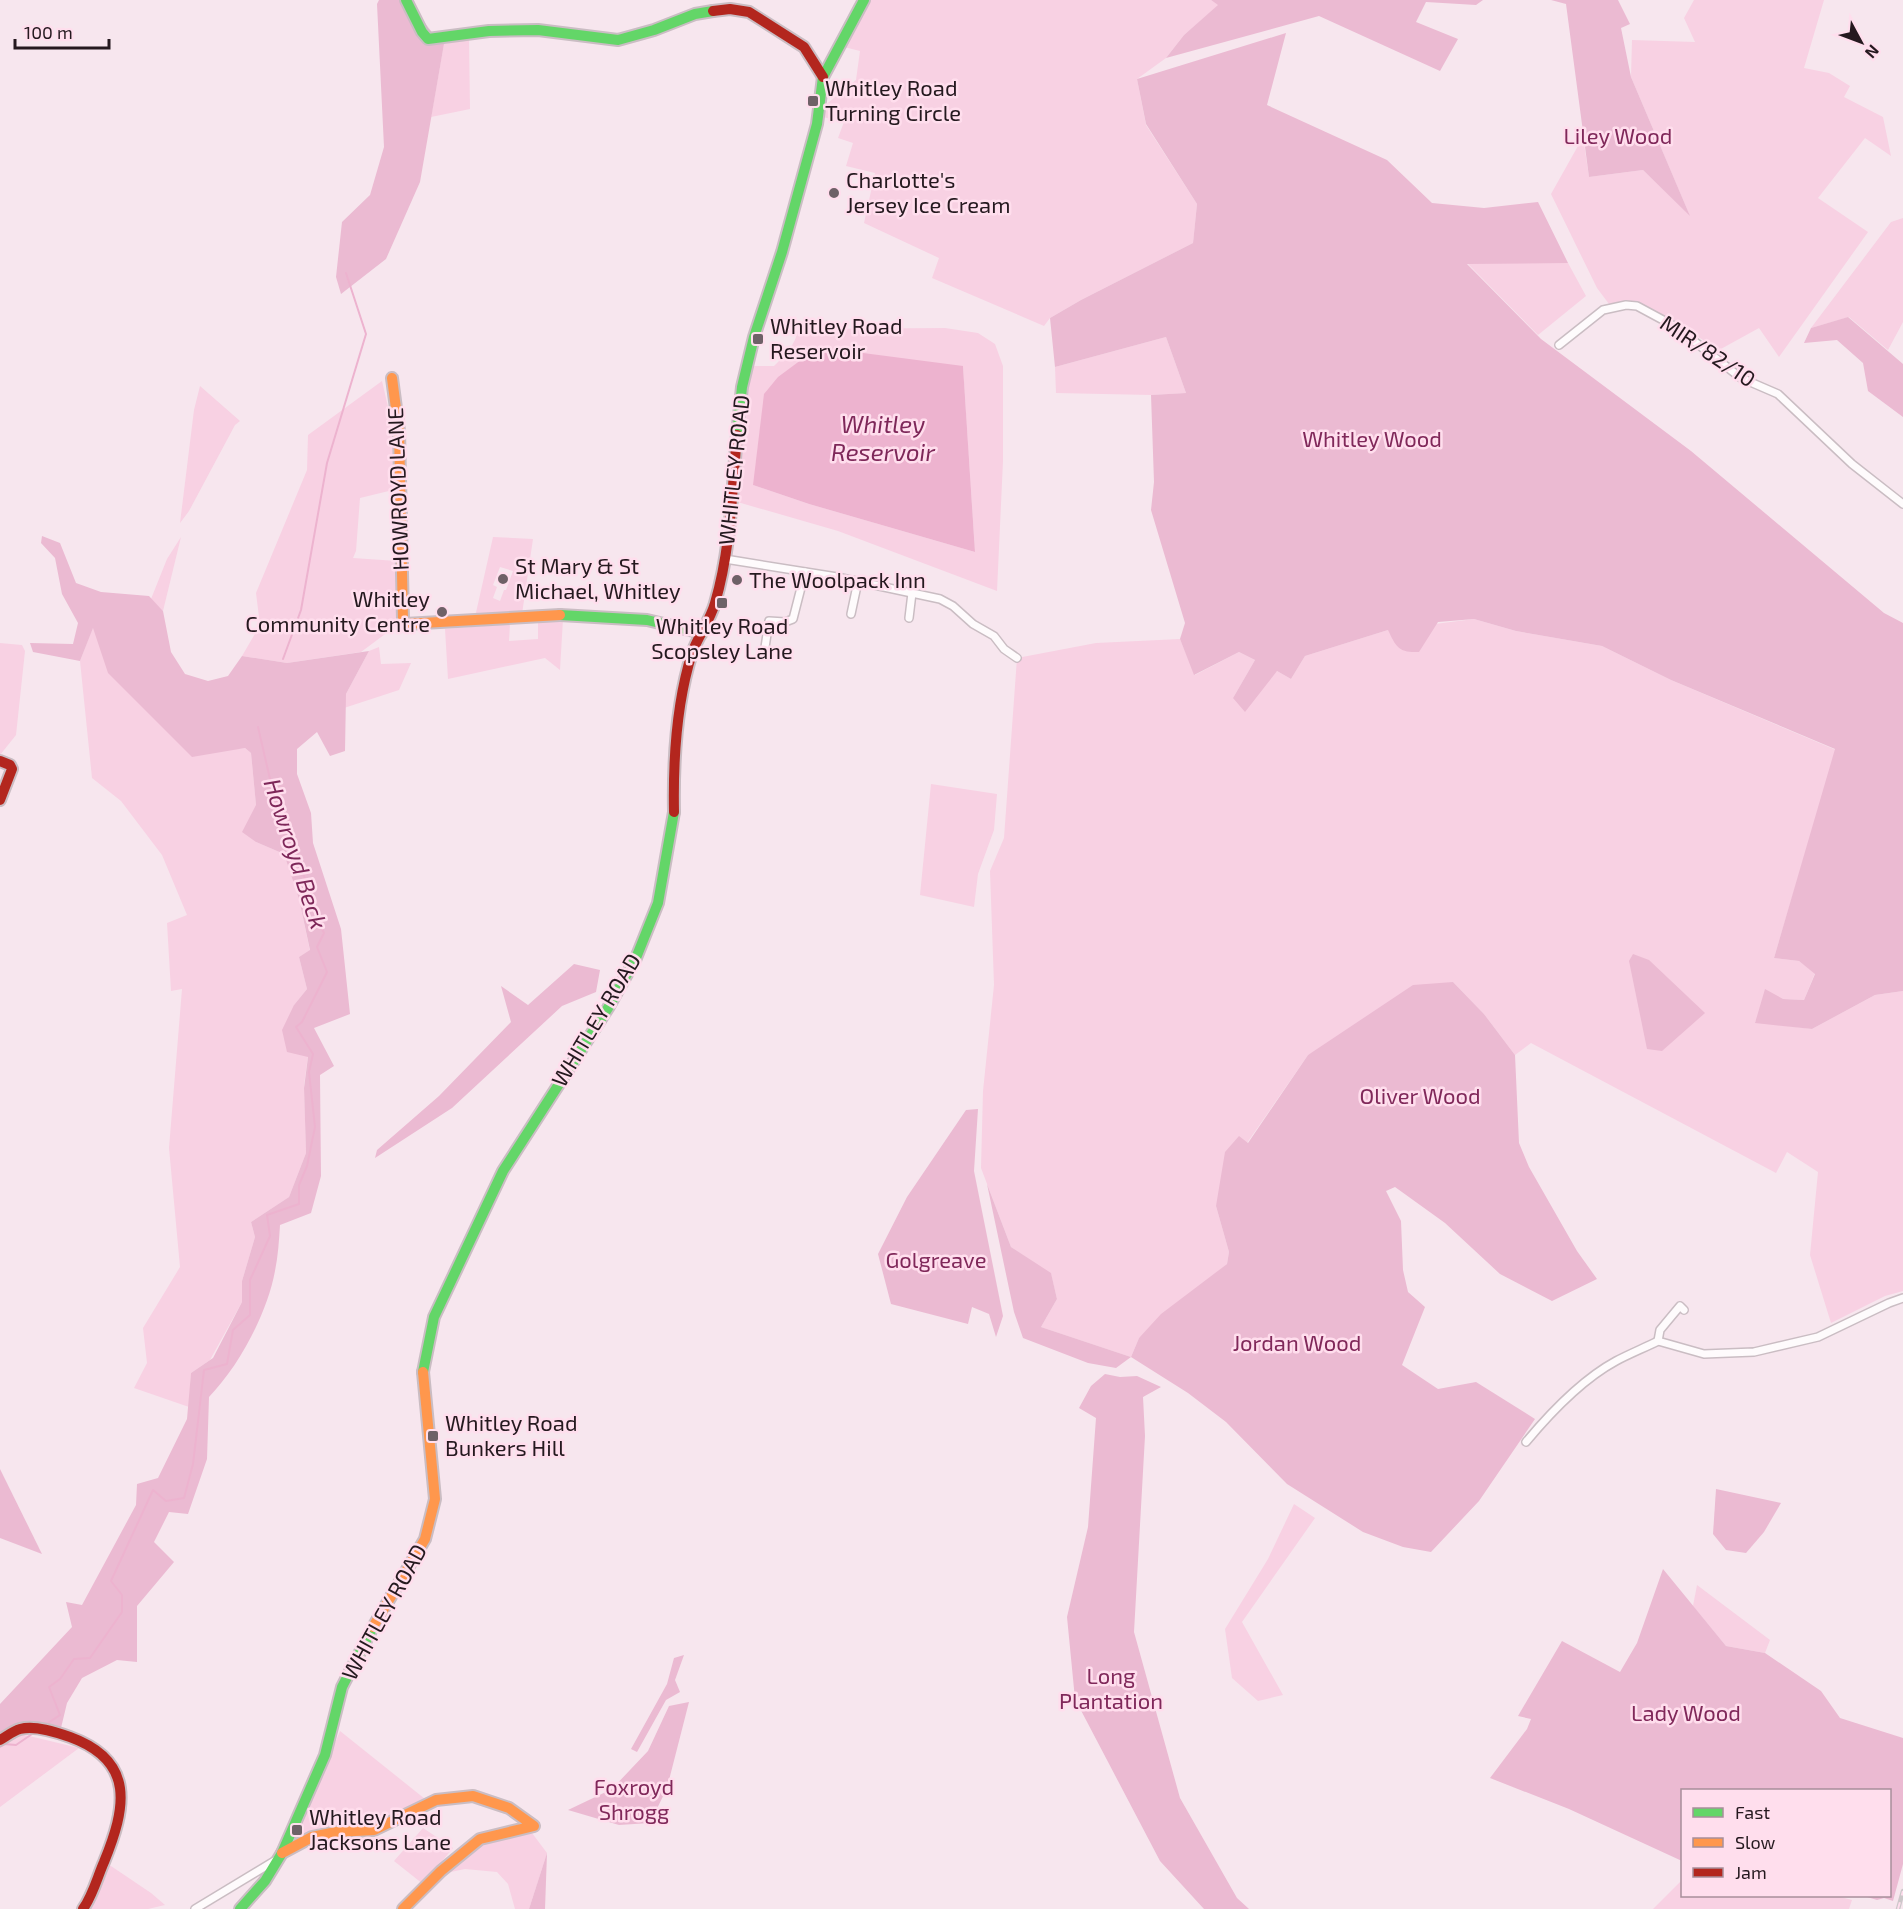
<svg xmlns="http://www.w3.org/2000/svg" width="1903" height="1909" viewBox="0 0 1903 1909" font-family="'Exo 2',sans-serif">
<rect width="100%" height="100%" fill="#f7e6ee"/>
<g fill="#f8d1e3" fill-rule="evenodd">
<polygon points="869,0 1211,0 1219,5 1184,35 1166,58 1137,79 1146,125 1197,204 1193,243 1081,300 1050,318 1044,326 932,278 939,258 864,223 875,173 846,166 853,143 838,138 844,122 823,117 824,106 856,80 860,51 844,47"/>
<polygon points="1694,0 1824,0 1804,68 1829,73 1850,86 1844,97 1883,117 1891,156 1865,138 1818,198 1868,232 1779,357 1759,328 1719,350 1676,323 1635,302 1609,304 1597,288 1551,194 1583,137 1589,177 1643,170 1689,214 1631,77 1632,40 1695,42 1684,18"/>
<polygon points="469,39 470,109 431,117 444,44"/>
<polygon points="1903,218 1903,322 1888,350 1849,317 1811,328 1891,222"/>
<polygon points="1467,263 1568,263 1586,296 1538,335"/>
<path d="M 945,328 L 978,333 L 995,344 L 1003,366 L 1003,461 L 997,591 L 838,531 L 734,501 L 752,366 L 774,366 C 784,356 796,345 798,329 ZM 963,366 L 975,552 L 809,504 L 753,485 Z"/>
<polygon points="1166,337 1186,393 1151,395 1056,393 1055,367"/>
<polygon points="382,381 391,420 397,489 360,498 356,551 353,558 397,561 400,623 361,652 287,663 242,656 260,625 256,593 307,470 308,435"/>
<polygon points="200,386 240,421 235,425 189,511 180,523 194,410"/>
<polygon points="181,537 163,611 151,599 167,559"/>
<path d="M 493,537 L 533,539 L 522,614 L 475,617 ZM 500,567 L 513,571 L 506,590 L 504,590 L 500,601 L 493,598 L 497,587 L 493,585 Z"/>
<polygon points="563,619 560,670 545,658 448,679 445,629 510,624 509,641 538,639 538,622"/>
<polygon points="1474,619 1516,631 1602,646 1671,680 1836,750 1774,958 1799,961 1815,973 1804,1000 1783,999 1755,1022 1812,1029 1875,995 1903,991 1903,1291 1885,1296 1831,1323 1810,1255 1818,1172 1787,1152 1776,1173 1531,1043 1515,1055 1484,1014 1453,982 1308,1055 1247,1143 1216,1206 1229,1252 1227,1264 1139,1338 1131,1357 1041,1327 1057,1299 1051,1274 1011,1247 981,1168 983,1091 994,985 990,871 1004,838 1017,658 1096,643 1180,639 1195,675 1239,652 1255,660 1233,698 1277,671 1291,679 1305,656 1388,630"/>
<polygon points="93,627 222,750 245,748 251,753 256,805 256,842 284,854 299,899 310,951 299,957 307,989 294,1005 308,1056 304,1085 306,1153 289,1197 251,1222 255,1237 242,1281 242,1302 210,1360 191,1373 189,1407 134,1388 147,1363 143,1328 180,1267 169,1148 182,989 171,991 167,923 187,915 162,855 121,801 92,778 80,661"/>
<polygon points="0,643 22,645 25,651 16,735 0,755"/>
<polygon points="379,647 381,664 411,663 399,690 344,708 346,694 369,651"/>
<polygon points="931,784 997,794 994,830 978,874 974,907 920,895"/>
<polygon points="1294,1504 1315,1518 1242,1622 1283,1695 1258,1701 1232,1678 1225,1629 1268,1559"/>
<polygon points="1697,1585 1770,1640 1765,1653 1726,1646 1693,1606"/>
<polygon points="340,1731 425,1799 378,1822 320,1828 294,1840"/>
<polygon points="21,1734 79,1748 0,1807 0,1746"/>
<polygon points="423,1828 453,1848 423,1884 394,1861"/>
<polygon points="532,1833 547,1853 529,1909 515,1909 508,1884 497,1872 465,1869 446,1873 486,1841"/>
<polygon points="108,1864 151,1893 165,1905 148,1909 88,1909"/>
<polygon points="1682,1880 1682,1896 1837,1896 1852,1900 1849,1909 1653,1909"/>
</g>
<g fill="#ebbad2">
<polygon points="379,0 407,0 438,40 444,44 420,182 386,259 341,294 336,277 342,222 370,195 384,147 377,4"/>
<polygon points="1211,0 1483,0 1476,5 1426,2 1416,22 1458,39 1440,71 1319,16 1166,58 1184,35 1218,5"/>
<polygon points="1551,0 1618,0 1630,24 1621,28 1631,77 1690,216 1643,170 1589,177 1566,4"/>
<path d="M 1286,33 L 1267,105 L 1387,160 L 1432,203 L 1484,208 L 1538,202 L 1568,263 L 1467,264 L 1541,339 L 1691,451 L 1884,613 L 1903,623 L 1903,991 L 1875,995 L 1812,1029 L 1755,1023 L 1765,989 L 1783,999 L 1804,1000 L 1815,974 L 1799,961 L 1774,958 L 1835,749 L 1671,680 L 1602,646 L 1516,631 L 1474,619 L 1438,622 L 1419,652 C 1399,653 1396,647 1388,630 L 1305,656 L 1291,679 L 1277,671 L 1245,712 L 1233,698 L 1255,660 L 1239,652 L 1194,675 L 1180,639 L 1185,623 L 1151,510 L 1154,482 L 1151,395 L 1186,393 L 1166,337 L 1055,367 L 1050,318 L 1081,300 L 1193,243 L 1197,204 L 1146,124 L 1137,79 Z"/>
<polygon points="1848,317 1903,364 1903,417 1868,391 1863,363 1837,340 1804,343 1811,328"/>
<path d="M 42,536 L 60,543 L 76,583 L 101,592 L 149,596 L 163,611 L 171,652 L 185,674 L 208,681 L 228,676 L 242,656 L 287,663 L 369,651 L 346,694 L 345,751 L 330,756 L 317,732 L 297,749 L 297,774 L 311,813 L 313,843 L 341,929 L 350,1014 L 314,1028 L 334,1066 L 320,1075 L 321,1176 L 311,1213 L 280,1225 C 279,1241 278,1256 275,1271 C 267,1314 239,1366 209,1397 L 207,1459 L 188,1514 L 169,1512 L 154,1542 L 174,1562 L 137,1606 L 137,1662 L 117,1660 L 82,1678 L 67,1703 L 61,1728 C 32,1719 27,1720 0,1734 L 0,1704 L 72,1627 L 66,1602 L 82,1605 L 136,1505 L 137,1484 L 158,1478 L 187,1419 L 191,1373 L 213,1358 L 242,1302 L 242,1281 L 255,1237 L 251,1222 L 289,1197 L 306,1153 L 304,1088 L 308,1057 L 287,1052 L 282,1030 L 294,1005 L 307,989 L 299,957 L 310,950 L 299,899 L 284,854 L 256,842 L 242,832 L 256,805 L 251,753 L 245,748 L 192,757 L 108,673 L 93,628 L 80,661 L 33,652 L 30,643 L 73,644 L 78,623 L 62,594 L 55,558 L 41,543 Z"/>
<polygon points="1633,954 1649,960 1705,1013 1662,1051 1647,1049 1629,961"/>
<polygon points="574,964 600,970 596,992 562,1006 452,1108 375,1158 377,1150 439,1096 511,1022 501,986 528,1005"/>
<polygon points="1453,982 1484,1014 1515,1055 1519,1143 1529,1167 1577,1251 1597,1279 1552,1301 1500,1274 1445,1223 1395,1187 1386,1191 1401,1221 1403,1270 1408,1292 1425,1307 1402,1365 1438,1389 1476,1382 1535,1419 1479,1501 1431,1552 1403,1547 1363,1532 1287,1484 1226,1422 1188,1393 1131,1357 1116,1368 1088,1363 1023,1338 1014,1312 987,1184 1011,1247 1051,1273 1057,1299 1041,1327 1131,1357 1139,1338 1161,1314 1227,1264 1229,1252 1216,1206 1225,1152 1239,1136 1248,1143 1308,1055 1413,985"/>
<polygon points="978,1109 974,1171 1003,1316 996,1337 989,1314 972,1307 968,1324 891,1304 878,1254 907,1197 966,1110"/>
<polygon points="1105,1374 1120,1377 1137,1376 1161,1387 1143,1397 1145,1436 1134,1632 1180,1798 1237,1898 1249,1909 1204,1909 1160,1861 1075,1699 1067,1617 1088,1527 1096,1418 1079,1408 1091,1386"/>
<polygon points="0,1469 42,1554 0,1538"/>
<polygon points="1716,1489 1781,1503 1764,1532 1746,1553 1726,1550 1713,1534"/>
<polygon points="1663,1569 1726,1646 1765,1653 1821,1691 1840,1718 1903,1738 1903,1864 1893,1901 1884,1898 1877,1900 1864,1896 1890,1896 1890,1790 1682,1790 1682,1861 1569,1809 1490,1778 1527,1729 1531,1719 1518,1716 1562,1641 1620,1672 1637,1643"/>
<polygon points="684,1655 675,1680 680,1692 666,1700 637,1752 631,1749 667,1684 674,1658"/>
<polygon points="689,1702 667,1788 650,1823 619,1825 568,1810 612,1789 648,1751 669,1706"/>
<polygon points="547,1853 545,1909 529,1909"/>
</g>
<polygon fill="#edb3cf" points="840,350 963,366 975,552 809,504 753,485 764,394 778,377 805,357"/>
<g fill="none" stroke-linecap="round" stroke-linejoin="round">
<g stroke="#edb3cf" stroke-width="2">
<polyline points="283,659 301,610 327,463 366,334 346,273"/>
<polyline points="45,1725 60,1715 49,1687 60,1679 74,1659 90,1658 122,1612 122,1595 111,1581 153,1490 166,1501 184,1498 193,1464 204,1370 227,1364 233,1330 250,1315 250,1280 270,1236 267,1215 299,1204 299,1185 307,1166 315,1127 309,1072 313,1054 296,1027 302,1022 327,972 317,947 324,933 314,913 292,832 273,792 258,727"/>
<polyline points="0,1747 4,1744 16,1745 35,1732"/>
</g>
<g stroke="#cabdc3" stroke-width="10">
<g id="street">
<polyline points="1559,345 1603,310 1626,305 1637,306 1676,327 1741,378 1778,394 1852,464 1903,504"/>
<polyline points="725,559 837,577 940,599 953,606 973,624 994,636 1004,649 1017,658"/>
<polyline points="851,614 858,581"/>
<polyline points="909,618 912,593"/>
<polyline points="764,654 769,621 785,622 793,619 805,572"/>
<polyline points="1658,1341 1660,1330 1680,1306 1684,1310"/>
<path d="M 1526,1442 C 1551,1412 1581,1380 1616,1361 C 1629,1354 1644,1348 1658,1341 L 1704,1354 L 1754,1352 L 1818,1337 L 1889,1303 L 1903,1298"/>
<polyline points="195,1909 276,1860"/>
</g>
</g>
<g stroke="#cabdc3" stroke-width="14">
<g id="fast">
<polyline points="406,0 422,32 428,39 489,31 538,30 618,40 654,30 695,14 713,11"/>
<polyline points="737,435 742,387 754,337 782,252 817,124 823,77 864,0"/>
<polyline points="560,615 647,620 702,633"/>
<polyline points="423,1372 434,1317 503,1171 608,1008 636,958 658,903 674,812"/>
<polyline points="240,1909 265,1881 282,1853 325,1755 342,1687 373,1627"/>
</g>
</g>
<g stroke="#cabdc3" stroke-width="14">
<g id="slow">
<polyline points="392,378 399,431 403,620 405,624 560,615"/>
<polyline points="373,1627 425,1539 435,1499 423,1372"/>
<polyline points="282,1853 312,1837 336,1832 374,1830 436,1800 473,1796 509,1808 534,1826 480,1839 441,1871 403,1909"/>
</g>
</g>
<g stroke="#cabdc3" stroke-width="14">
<g id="jam">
<polyline points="713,11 730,9 749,12 804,47 823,77"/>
<polyline points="0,761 10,765 12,769 0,800"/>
<path d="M 674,812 C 673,760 676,704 692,653 C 698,636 710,621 715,603 C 731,549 732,490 737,435"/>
<path d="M 0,1740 C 7,1736 13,1731 20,1729 C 35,1725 56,1732 70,1737 C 136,1761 126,1808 104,1862 C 97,1878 93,1895 83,1909"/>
</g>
</g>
<use href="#street" stroke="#fefbfc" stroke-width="7"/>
<use href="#fast" stroke="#63d668" stroke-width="10"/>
<use href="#slow" stroke="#ff974d" stroke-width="10"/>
<use href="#jam" stroke="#b3261e" stroke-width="10"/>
<g stroke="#ccc7c9" stroke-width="4.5">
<polyline id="rail" points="1898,1909 1903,1891"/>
</g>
<use href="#rail" stroke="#ffdeed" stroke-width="2" stroke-dasharray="7" stroke-linecap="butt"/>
</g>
<g fill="#6e6167" stroke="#ffdeed" stroke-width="2">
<rect x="807" y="95" width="12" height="12" rx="3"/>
<circle cx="834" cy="193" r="6"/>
<rect x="752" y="333" width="12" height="12" rx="3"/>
<circle cx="503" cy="579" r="6"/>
<circle cx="737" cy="580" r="6"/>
<rect x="716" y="597" width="12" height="12" rx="3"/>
<circle cx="442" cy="612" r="6"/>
<rect x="427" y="1430" width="12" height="12" rx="3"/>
<rect x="291" y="1824" width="12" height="12" rx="3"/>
</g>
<g text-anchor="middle" stroke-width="5" stroke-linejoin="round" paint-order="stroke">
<g font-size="22" fill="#25191f" stroke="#ffdeed" text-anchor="start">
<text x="825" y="96">Whitley Road<tspan x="825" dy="25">Turning Circle</tspan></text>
<text x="846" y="188">Charlotte's<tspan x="846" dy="25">Jersey Ice Cream</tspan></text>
<text x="770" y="334">Whitley Road<tspan x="770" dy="25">Reservoir</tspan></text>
<text x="515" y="574">St Mary &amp; St<tspan x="515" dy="25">Michael, Whitley</tspan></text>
<text x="749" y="588">The Woolpack Inn</text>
<text x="430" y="607" text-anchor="end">Whitley<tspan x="430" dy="25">Community Centre</tspan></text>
<text x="722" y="634" text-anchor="middle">Whitley Road<tspan x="722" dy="25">Scopsley Lane</tspan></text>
<text x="445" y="1431">Whitley Road<tspan x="445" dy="25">Bunkers Hill</tspan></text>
<text x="309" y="1825">Whitley Road<tspan x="309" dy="25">Jacksons Lane</tspan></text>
</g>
<g font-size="22" fill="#80285a" stroke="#ffdeed">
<text x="1618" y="144">Liley Wood</text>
<text x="1372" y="447">Whitley Wood</text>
<text x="1420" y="1104">Oliver Wood</text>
<text x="936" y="1268">Golgreave</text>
<text x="1297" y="1351">Jordan Wood</text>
<text x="1111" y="1684">Long<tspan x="1111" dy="25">Plantation</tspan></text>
<text x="1686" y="1721">Lady Wood</text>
<text x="634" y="1795">Foxroyd<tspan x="634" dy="25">Shrogg</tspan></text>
</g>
<g font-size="22" fill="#25191f" stroke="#ffdeed">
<text transform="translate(1708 351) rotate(34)" y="8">MIR/82/10</text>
<text transform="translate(734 470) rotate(-84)" y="8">WHITLEY ROAD</text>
<text transform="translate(398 489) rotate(-92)" y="8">HOWROYD LANE</text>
<text transform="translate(596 1020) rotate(-59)" y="8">WHITLEY ROAD</text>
<text transform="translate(384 1612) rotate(-61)" y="8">WHITLEY ROAD</text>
</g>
<g font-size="24" font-style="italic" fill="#7e2759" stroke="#ffdeed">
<text x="883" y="433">Whitley<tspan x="883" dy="28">Reservoir</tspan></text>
<text transform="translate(295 854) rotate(72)" y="8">Howroyd Beck</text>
</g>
</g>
<rect x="1681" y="1789" width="210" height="108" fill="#ffdeed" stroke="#a88f9b" stroke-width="1.5"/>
<rect x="1693" y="1808" width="30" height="9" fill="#63d668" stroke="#a88f9b" stroke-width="1.5"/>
<text x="1735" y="1819" font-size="18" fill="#25191f">Fast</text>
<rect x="1693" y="1838" width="30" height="9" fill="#ff974d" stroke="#a88f9b" stroke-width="1.5"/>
<text x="1735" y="1849" font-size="18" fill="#25191f">Slow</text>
<rect x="1693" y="1868" width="30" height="9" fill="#b3261e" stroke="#a88f9b" stroke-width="1.5"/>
<text x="1735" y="1879" font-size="18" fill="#25191f">Jam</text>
<g transform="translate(1861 42) rotate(131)" stroke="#ffdeed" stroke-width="4.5" paint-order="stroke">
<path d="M0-4.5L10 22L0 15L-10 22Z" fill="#25191f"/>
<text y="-9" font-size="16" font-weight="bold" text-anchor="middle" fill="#25191f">N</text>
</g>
<path d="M15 39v9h94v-9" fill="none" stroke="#25191f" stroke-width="3"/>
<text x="24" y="39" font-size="18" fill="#25191f" stroke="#ffdeed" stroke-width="4.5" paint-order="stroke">100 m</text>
</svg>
